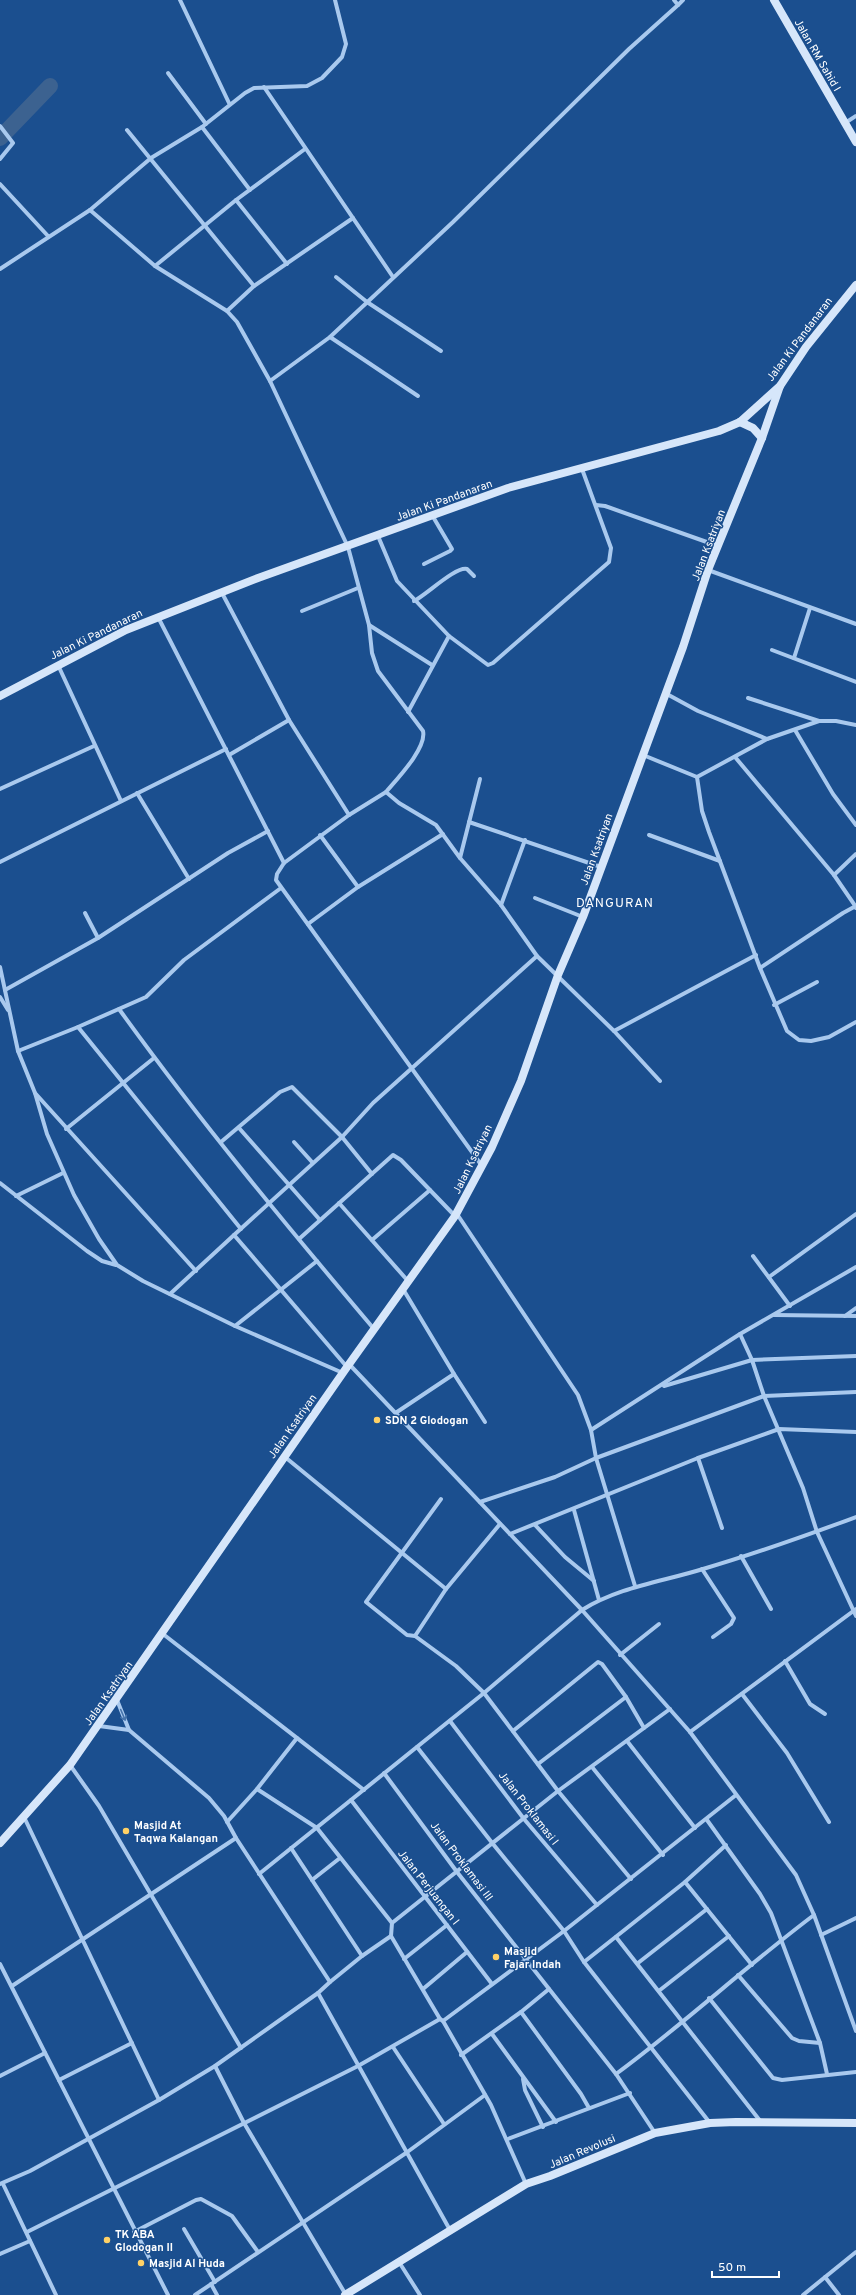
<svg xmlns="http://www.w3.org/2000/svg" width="856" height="2295" viewBox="0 0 856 2295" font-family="Overpass,sans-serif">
<rect width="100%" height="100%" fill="#1b4f8f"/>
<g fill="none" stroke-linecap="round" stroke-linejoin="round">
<polyline stroke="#3c6290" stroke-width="16" points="0,138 50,86"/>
<g stroke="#a9c9ee" stroke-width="4">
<polyline points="180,0 229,103"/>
<polyline points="678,5 683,0"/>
<polyline points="168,73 206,124"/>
<polyline points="264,87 393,277"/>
<polyline points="845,123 856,116"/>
<polyline points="0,126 13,143 0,159"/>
<polyline points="202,127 250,190"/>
<polyline points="127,130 254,286"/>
<polyline points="0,184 48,236"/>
<polyline points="236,200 287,264"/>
<path d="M 90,210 L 155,266 L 227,311 L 237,322 L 270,381 L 348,547 L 369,625 L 372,653 L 378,671 L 423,731 C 427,748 397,779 386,792 L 399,803 L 436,825 L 460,858 L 501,905 L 537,956 L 614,1031 L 660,1081"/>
<polyline points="155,266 236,200 305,149"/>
<polyline points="0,269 90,210 151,158 202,127 245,93 254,88 307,86 322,78 342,57 346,44 335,0"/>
<polyline points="336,277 367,302 441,351"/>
<polyline points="227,311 254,286 353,218"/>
<polyline points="330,337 418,396"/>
<polyline points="270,381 330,337 453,222 629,49 678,5 674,0"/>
<polyline points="596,505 605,506 718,546"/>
<polyline points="378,536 397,581 449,636 408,712"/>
<polyline points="424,564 450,551 452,549 432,515"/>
<polyline points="708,570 856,624"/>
<polyline points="222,593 289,720 349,815"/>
<path d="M 414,601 C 426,595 456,566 467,569 L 474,576"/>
<polyline points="302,611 358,588"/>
<polyline points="158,617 284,863"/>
<polyline points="369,625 432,665"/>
<polyline points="449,636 488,665 493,663 609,562 611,548 582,469"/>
<polyline points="772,650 856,682"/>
<polyline points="794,658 810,608"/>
<polyline points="58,665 121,801"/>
<polyline points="665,693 698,711 767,739"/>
<polyline points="748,698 819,721"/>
<polyline points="856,725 836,721 819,721 767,739 697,777 702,811 709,832 760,968 787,1031 799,1040 811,1041 829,1037 856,1022"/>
<polyline points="795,730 833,794 856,825"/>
<polyline points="229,755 289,720"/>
<polyline points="643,755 697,777"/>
<polyline points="735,757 834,875 856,907"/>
<polyline points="0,789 94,746"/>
<polyline points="386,792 349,815 284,863 277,874 276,880 482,1166"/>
<polyline points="137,793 189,879"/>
<polyline points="469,822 601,867"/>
<polyline points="320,835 358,887"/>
<polyline points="649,835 720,861"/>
<polyline points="460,858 480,779"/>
<polyline points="0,862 226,749"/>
<polyline points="834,875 856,854"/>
<polyline points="535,898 583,917"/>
<polyline points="501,905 525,840"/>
<polyline points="85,913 98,938"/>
<polyline points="308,924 358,887 443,834"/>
<polyline points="0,967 18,1051 35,1093 47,1134 74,1195 99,1239 117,1265 143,1281 235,1326 343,1373"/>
<polyline points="760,968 843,913 854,907 856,908"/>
<polyline points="5,990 98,938 228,853 268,831"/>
<polyline points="0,997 8,1010"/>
<polyline points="774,1005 817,982"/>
<path d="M 119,1009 C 199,1120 286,1225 374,1329"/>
<polyline points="78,1027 241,1229"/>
<polyline points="614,1031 756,955"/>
<polyline points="18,1051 78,1027 146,997 184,960 281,888"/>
<polyline points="35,1093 196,1271"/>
<polyline points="239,1128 320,1220"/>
<polyline points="66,1129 154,1058"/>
<polyline points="221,1142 280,1092 292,1087 342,1137 372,1174"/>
<polyline points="294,1142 312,1162"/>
<polyline points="0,1183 87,1251 102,1261 116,1265"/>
<polyline points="16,1196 63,1173"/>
<polyline points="339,1203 408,1281"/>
<polyline points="457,1214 578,1395 591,1430 596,1458 635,1586"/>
<polyline points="299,1239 393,1155 401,1160 455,1216"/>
<polyline points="372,1240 430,1190"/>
<polyline points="753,1256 790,1306"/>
<polyline points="769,1277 856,1214"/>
<polyline points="403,1289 454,1374 485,1422"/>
<polyline points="170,1294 234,1235"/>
<polyline points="774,1315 856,1316"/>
<polyline points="845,1316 856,1308"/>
<polyline points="235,1326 317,1261"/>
<polyline points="740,1334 752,1360 764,1396 803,1488 817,1532 856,1616"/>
<polyline points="349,1364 582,1610 690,1732 796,1875 814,1915 856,2031"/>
<polyline points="347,1367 234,1235 342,1137 373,1103 537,956"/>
<polyline points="664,1386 752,1360 856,1356"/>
<polyline points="397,1412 454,1374"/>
<polyline points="591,1430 740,1334 856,1267"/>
<polyline points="285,1457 446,1589"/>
<polyline points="698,1458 722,1528"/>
<polyline points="441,1499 366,1602 407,1635 415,1636 446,1589 500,1524"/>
<polyline points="480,1502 555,1477 596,1458 764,1396 856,1392"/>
<polyline points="574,1510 599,1600"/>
<polyline points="535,1525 565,1557 594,1581"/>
<polyline points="510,1534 698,1458 779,1429 856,1432"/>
<polyline points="741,1556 771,1609"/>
<polyline points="702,1569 734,1618 731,1624 713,1637"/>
<polyline points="163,1634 364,1790"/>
<polyline points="415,1636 456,1666 484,1693 558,1791 631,1879"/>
<polyline points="620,1655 659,1624"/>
<polyline points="785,1661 810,1704 825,1714"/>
<polyline points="742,1694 787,1753 829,1822"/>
<polyline points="117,1700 129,1730 209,1798 224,1816 236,1838 330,1982 318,1993 450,2230"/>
<polyline points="450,1721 524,1819 597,1905"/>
<polyline points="99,1726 129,1730"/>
<polyline points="513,1731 598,1662 602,1664 626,1697 644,1728"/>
<polyline points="690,1732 856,1609"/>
<polyline points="627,1741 695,1828"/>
<polyline points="417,1747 493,1844 564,1931 584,1962 710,2123"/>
<polyline points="538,1764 626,1697"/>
<polyline points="70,1765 99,1806 241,2048"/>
<polyline points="592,1767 663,1855"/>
<polyline points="384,1773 457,1872 616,2074 655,2133"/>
<polyline points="257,1789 317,1828 392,1923"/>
<polyline points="351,1800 492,1984"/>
<polyline points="24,1817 159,2100"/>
<polyline points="707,1820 760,1894 771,1913 820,2043 827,2074"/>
<polyline points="227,1822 257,1789 297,1738"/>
<polyline points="291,1848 362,1956"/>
<path d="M 259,1874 L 484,1693 L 582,1610 C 619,1587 661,1582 703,1569 C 754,1554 805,1536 856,1517"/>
<polyline points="312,1880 340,1858"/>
<polyline points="685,1882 752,1965"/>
<polyline points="821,1935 856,1918"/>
<polyline points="391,1936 392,1923 558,1791 670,1709"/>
<polyline points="616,1937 761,2122"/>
<polyline points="404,1959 447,1925"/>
<polyline points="584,1962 685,1882 726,1845"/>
<polyline points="638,1963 707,1909"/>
<polyline points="0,1964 168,2295"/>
<polyline points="738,1975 792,2038 799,2041 820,2043"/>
<polyline points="330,1982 362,1956 391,1936 440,2019 443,2021 491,2105 526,2184"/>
<polyline points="12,1986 236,1838"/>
<polyline points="423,1989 467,1952"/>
<polyline points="660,1990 729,1936"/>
<polyline points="709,1998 773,2078 782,2080 856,2072"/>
<polyline points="521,2012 581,2094 589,2108"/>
<polyline points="443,2021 564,1931 736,1795"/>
<polyline points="492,2034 556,2122"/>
<polyline points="393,2047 444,2124"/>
<polyline points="461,2055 521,2012 549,1989"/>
<polyline points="215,2066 244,2123 346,2295"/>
<path d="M 616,2074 C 684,2024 746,1966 814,1915"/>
<polyline points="0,2076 45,2053"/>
<polyline points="523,2079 525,2090 543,2127"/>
<polyline points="59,2080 132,2043"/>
<polyline points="508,2139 630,2093"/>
<polyline points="0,2184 30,2171 159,2100 215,2066 318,1993"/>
<polyline points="3,2184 56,2295"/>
<polyline points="184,2229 215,2282"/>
<polyline points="27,2232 358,2066 440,2019"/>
<polyline points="134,2232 196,2200 201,2199 232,2216 258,2252"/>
<polyline points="0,2254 30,2241"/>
<polyline points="399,2262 420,2295"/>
<polyline points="825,2277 839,2295"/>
<polyline points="211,2284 217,2295"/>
<polyline points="195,2295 406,2153 485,2095"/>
<polyline points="803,2295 856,2252"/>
</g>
<g stroke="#d6e6fa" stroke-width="8">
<polyline points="774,0 856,142"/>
<polyline points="740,422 753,428 762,438"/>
<polyline points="0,696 126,630 258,578 508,488 719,431 740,422 780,386 806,347 856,285"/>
<polyline points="0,1843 70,1765 347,1367 455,1216 492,1147 521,1081 558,975 583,917 683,647 708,570 762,438 780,386"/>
<polyline points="345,2295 526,2184 550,2176 655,2133 710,2123 736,2122 856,2123"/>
</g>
</g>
<defs><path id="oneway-shaft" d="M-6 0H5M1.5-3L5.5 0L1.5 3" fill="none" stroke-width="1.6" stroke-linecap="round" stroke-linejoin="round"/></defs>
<use stroke="#4674ac" href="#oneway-shaft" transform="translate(123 1715) rotate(67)"/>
<g fill="#ffd166" stroke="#1b4f8f" stroke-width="1.5">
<circle cx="377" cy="1420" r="4"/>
<circle cx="126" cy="1831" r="4"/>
<circle cx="496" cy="1957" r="4"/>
<circle cx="107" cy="2240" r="4"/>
<circle cx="141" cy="2263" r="4"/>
</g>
<g text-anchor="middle" stroke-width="3" stroke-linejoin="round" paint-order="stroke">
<g font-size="11" fill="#fff" stroke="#1b4f8f">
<text transform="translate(818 55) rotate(60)" y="4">Jalan RM Sahid I</text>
<text transform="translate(799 339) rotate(-53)" y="4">Jalan Ki Pandanaran</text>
<text transform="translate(444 500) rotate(-20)" y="4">Jalan Ki Pandanaran</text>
<text transform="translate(708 545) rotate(-69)" y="4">Jalan Ksatriyan</text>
<text transform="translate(96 634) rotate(-26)" y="4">Jalan Ki Pandanaran</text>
<text transform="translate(596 849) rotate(-70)" y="4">Jalan Ksatriyan</text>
<text transform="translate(472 1159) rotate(-64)" y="4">Jalan Ksatriyan</text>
<text transform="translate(292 1426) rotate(-55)" y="4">Jalan Ksatriyan</text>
<text transform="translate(108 1693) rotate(-55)" y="4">Jalan Ksatriyan</text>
<text transform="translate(529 1808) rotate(52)" y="4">Jalan Proklamasi I</text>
<text transform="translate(462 1861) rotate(53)" y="4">Jalan Proklamasi III</text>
<text transform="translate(429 1887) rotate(52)" y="4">Jalan Perjuangan I</text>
<text transform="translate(582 2151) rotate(-23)" y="4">Jalan Revolusi</text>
</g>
<g font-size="11" font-weight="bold" fill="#fff" stroke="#1b4f8f" text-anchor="start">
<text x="385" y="1424">SDN 2 Glodogan</text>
<text x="134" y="1829">Masjid At<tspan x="134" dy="13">Taqwa Kalangan</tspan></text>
<text x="504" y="1955">Masjid<tspan x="504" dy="13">Fajar Indah</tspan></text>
<text x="115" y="2238">TK ABA<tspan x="115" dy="13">Glodogan II</tspan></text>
<text x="149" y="2267">Masjid Al Huda</text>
</g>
<g font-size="13" letter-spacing="1" fill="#fff" stroke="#1b4f8f">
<text x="615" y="907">DANGURAN</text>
</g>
</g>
<path d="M712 2271v6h67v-6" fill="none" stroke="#ffffff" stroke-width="2"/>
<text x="718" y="2271" font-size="12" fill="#ffffff" stroke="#1b4f8f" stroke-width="3" paint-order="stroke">50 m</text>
</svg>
